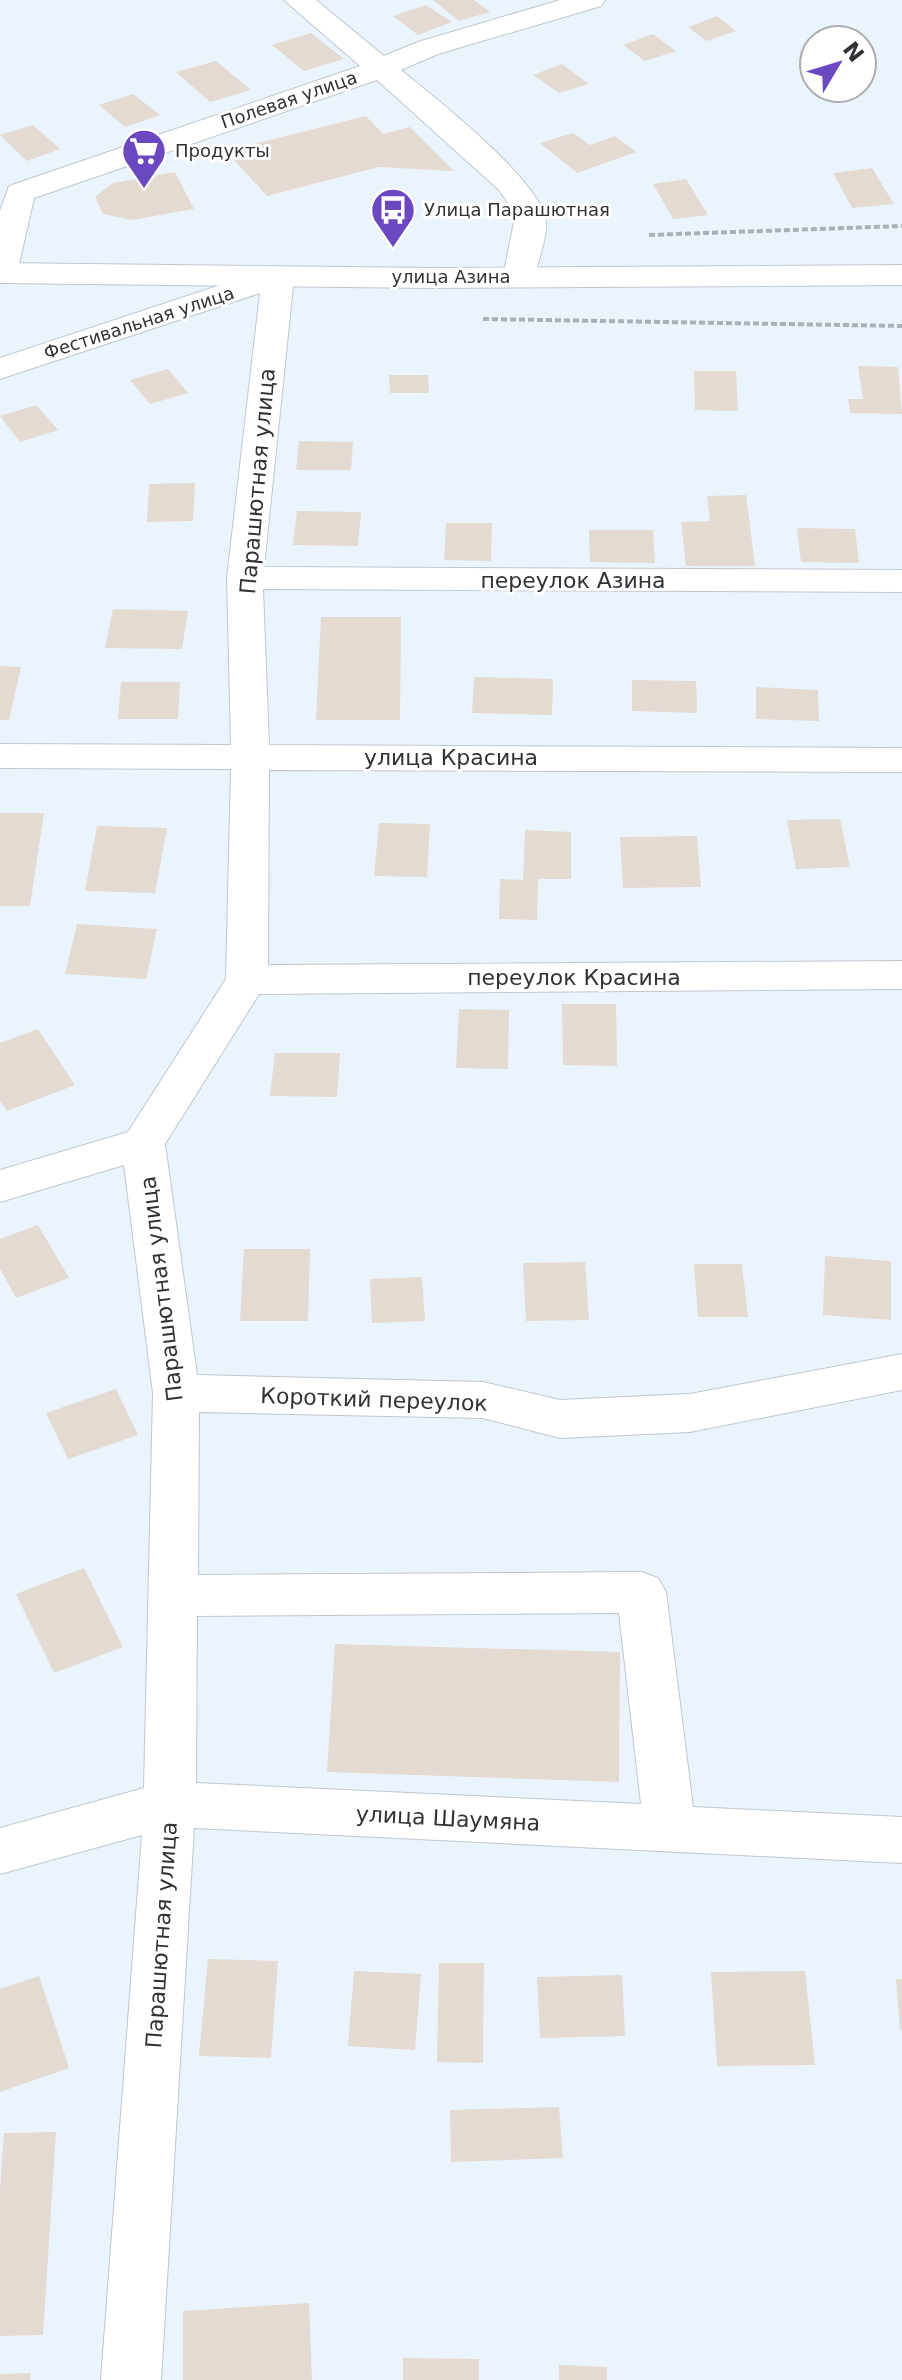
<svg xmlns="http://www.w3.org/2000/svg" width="902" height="2380" viewBox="0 0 902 2380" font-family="'DejaVu Sans',sans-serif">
<rect width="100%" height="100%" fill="#ebf4fd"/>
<g fill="#e3dad2">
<polygon points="433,0 474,0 490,12 459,21"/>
<polygon points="426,5 452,22 418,35 393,16"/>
<polygon points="717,16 736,31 706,41 688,27"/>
<polygon points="311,33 344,59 304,71 272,45"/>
<polygon points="653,34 676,51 645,61 623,45"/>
<polygon points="216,61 251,90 210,102 176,72"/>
<polygon points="562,64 589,84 559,93 533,75"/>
<polygon points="133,94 160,115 125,127 99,105"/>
<polygon points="366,116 383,134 410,127 454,171 379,167 267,196 226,151"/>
<polygon points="33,125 60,149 27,161 0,135"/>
<polygon points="573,133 590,145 615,136 636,152 577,173 540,143"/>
<polygon points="872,168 894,204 852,208 833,173"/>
<polygon points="175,172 194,209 132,220 103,214 95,197 113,183"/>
<polygon points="686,179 708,215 673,219 653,184"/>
<polygon points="858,366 898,367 902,414 850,413 848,399 863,399"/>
<polygon points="168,369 188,393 150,404 130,380"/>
<polygon points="694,371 736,371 738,411 695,410"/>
<polygon points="389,375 428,375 429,393 390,393"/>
<polygon points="36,405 58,430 20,442 0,416"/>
<polygon points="299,441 353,442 351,470 296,470"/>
<polygon points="195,483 193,521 147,522 149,484"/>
<polygon points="746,495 755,566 686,566 681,522 710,521 707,496"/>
<polygon points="297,511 361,512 358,546 293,545"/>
<polygon points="446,523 492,523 491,561 444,560"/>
<polygon points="797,528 855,529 859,563 801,562"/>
<polygon points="589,530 653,530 655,563 590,562"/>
<polygon points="113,609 188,611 182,649 105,648"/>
<polygon points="321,617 401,617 400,720 316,720"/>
<polygon points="0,666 21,667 9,720 0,720"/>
<polygon points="474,677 553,679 552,715 472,713"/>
<polygon points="632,680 696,681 697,713 632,711"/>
<polygon points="121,682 180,682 178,719 118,719"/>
<polygon points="756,687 818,690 819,721 756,719"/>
<polygon points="0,813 44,813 30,906 0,906"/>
<polygon points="840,819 850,867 796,869 787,820"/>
<polygon points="379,823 430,824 427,877 374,876"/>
<polygon points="97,826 167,828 155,893 85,891"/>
<polygon points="525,830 571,832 571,879 538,879 537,920 499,919 500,879 523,880"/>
<polygon points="697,836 701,887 623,888 620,837"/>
<polygon points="77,924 157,929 146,979 65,974"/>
<polygon points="562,1004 616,1004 617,1066 563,1065"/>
<polygon points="459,1009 509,1010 508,1069 456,1068"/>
<polygon points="38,1029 75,1085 7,1111 0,1101 0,1043"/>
<polygon points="275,1053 340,1053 337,1097 270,1096"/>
<polygon points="38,1225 69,1278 16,1298 0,1269 0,1239"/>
<polygon points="244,1249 310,1249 308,1321 240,1321"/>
<polygon points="825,1256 891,1261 891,1320 823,1315"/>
<polygon points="585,1262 589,1320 526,1321 523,1263"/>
<polygon points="694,1264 742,1264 748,1317 698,1317"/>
<polygon points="422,1277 425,1321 372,1323 370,1279"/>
<polygon points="116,1389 138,1435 68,1459 46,1413"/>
<polygon points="84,1568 123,1647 54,1673 16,1594"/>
<polygon points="335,1644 620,1652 619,1782 327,1772"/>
<polygon points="208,1959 278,1961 271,2058 199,2056"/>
<polygon points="439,1963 484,1963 483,2063 437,2062"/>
<polygon points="354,1971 421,1974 415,2050 348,2046"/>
<polygon points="805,1971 815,2065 717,2066 711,1972"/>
<polygon points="622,1975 625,2036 540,2038 537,1977"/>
<polygon points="39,1976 69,2068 0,2092 0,1989"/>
<polygon points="896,1979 902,1979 902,2029 900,2030"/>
<polygon points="559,2107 563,2158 451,2162 450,2110"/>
<polygon points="56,2132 43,2335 0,2336 0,2189 4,2133"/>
<polygon points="309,2303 312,2380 183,2380 183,2311"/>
<polygon points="403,2358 479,2359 479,2380 403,2380"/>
<polygon points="559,2365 607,2367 607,2380 559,2380"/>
<polygon points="31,2373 30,2380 0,2380 0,2374"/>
</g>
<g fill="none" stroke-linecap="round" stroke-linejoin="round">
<g stroke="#bec7cf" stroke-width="2">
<g id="minor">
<path d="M 284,0 L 316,0 L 384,56 L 418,42 L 560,0 L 605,0 L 601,6 L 438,54 L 401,70 C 434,97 543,182 546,222 C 547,239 538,260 535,277 L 530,284 L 519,287 L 508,284 L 503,277 L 514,222 L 508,203 L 499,190 L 377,80 L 34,198 L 17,273 L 12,280 L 0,282 L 0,211 L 9,186 L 360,66 Z"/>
<path d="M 278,266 L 289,269 L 294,276 L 264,567 L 902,570 L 902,592 L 263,589 L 269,745 L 902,748 L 902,772 L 269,770 L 268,965 L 902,961 L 902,989 L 259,994 L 165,1144 L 197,1375 L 483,1382 L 560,1400 L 690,1394 L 902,1354 L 902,1390 L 690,1432 L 560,1438 L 483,1418 L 199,1412 L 198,1575 L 641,1572 L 658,1578 L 666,1592 L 693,1807 L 902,1817 L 902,1863 L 194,1828 L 161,2380 L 101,2380 L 142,1835 L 0,1874 L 0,1828 L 144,1788 L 153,1393 L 124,1165 L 0,1202 L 0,1170 L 128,1132 L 226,979 L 231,769 L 0,768 L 0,744 L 231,745 L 227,578 L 260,293 L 0,379 L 0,358 ZM 619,1613 L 641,1804 L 196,1783 L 197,1616 Z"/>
</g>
</g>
<g stroke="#bec7cf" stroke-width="2">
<polygon id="major" points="0,263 434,268 902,265 902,285 434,288 0,283"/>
</g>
<g stroke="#a9b0b7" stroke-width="4" stroke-dasharray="6 3" stroke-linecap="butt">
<polyline points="649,235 902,226"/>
<polyline points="483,319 902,326"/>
</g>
<use href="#minor" fill="#fff" fill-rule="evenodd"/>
<use href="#major" fill="#fff" fill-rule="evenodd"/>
</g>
<defs>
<g id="supermarket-pin" transform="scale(2.3)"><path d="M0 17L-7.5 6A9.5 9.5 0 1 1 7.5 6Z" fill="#6b47c0" stroke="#fff"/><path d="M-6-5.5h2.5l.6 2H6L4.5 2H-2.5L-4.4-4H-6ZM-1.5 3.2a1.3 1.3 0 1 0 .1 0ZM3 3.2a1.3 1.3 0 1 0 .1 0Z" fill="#fff"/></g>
<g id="bus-pin" transform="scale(2.3)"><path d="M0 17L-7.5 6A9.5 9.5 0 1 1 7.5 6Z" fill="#6b47c0" stroke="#fff"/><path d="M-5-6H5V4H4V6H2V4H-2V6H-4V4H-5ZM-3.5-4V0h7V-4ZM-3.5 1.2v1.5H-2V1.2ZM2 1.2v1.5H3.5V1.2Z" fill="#fff"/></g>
</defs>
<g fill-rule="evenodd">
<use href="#supermarket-pin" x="144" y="151"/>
<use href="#bus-pin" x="393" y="210"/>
</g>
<g text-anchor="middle" stroke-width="6" stroke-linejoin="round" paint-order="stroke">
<g font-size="18" fill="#303336" stroke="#fff">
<text transform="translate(289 100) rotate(-19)" y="6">Полевая улица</text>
<text x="451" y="283">улица Азина</text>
<text transform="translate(139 323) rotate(-18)" y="6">Фестивальная улица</text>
</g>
<g font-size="18" fill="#303336" stroke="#fff" text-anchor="start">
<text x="175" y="157">Продукты</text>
<text x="424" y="216">Улица Парашютная</text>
</g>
<g font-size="22" fill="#303336" stroke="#fff">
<text transform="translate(257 481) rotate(-85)" y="8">Парашютная улица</text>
<text x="573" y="588">переулок Азина</text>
<text x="451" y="765">улица Красина</text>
<text x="574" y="985">переулок Красина</text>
<text transform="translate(161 1289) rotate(-97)" y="8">Парашютная улица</text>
<text transform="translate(374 1399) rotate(2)" y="8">Короткий переулок</text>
<text transform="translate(448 1818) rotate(3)" y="8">улица Шаумяна</text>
<text transform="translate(161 1935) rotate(-86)" y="8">Парашютная улица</text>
</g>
</g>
<g transform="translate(838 64) rotate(52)"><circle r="38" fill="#ffffff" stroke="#acadaf" stroke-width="2"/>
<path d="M0-6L14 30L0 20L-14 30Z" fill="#6b47c0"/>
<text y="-12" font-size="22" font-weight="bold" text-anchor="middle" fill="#303336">N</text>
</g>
</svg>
